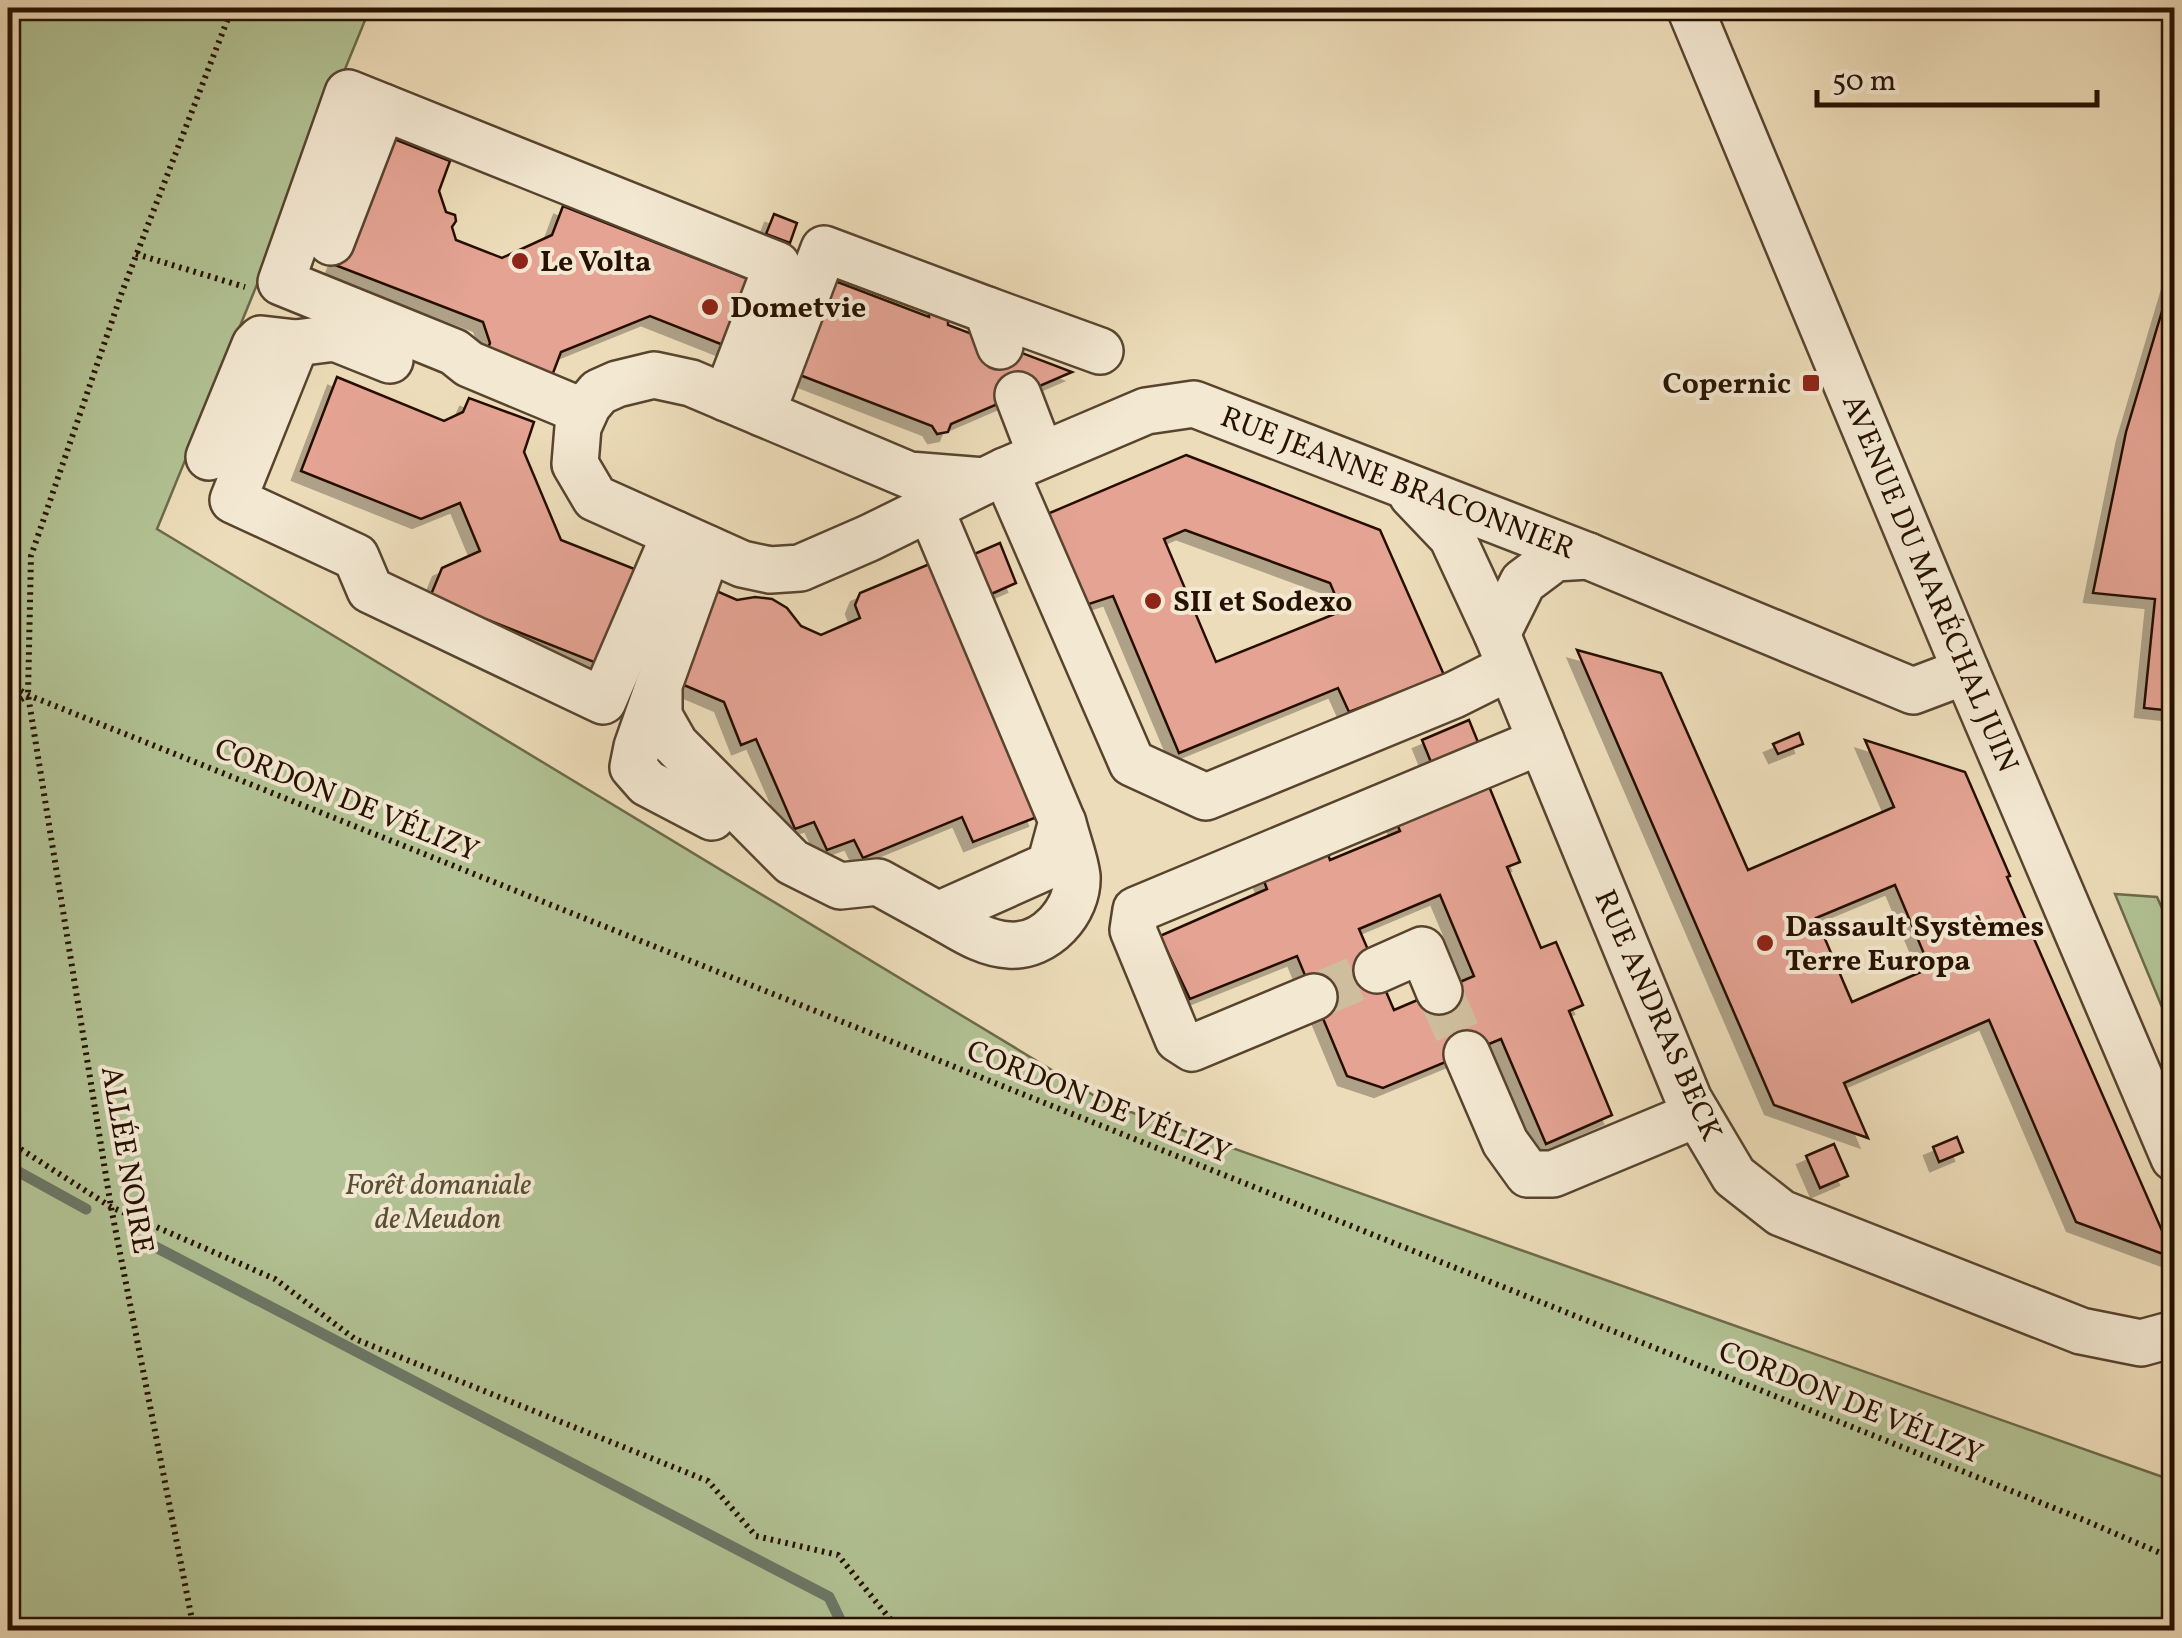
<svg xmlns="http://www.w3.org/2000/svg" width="2182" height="1638" viewBox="0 0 2182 1638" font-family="Vollkorn,serif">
<defs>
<filter id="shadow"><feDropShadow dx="-9" dy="9" stdDeviation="0" flood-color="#0004"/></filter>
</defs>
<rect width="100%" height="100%" fill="#eddcb9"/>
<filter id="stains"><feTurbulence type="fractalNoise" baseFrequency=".002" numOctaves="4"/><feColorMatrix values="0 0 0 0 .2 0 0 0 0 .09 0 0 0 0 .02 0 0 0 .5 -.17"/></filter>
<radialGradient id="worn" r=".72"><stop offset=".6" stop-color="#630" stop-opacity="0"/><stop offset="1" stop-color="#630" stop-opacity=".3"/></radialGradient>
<g fill="#b2c294" stroke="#6c6a4a" stroke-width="2.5">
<polygon points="8,8 370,8 157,529 1108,1104 2174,1481 2174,1630 8,1630"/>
<polygon points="2115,894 2157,897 2174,935 2174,1036"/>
</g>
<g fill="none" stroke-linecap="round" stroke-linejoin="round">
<g stroke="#6c7867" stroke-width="11">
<polyline points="8,1166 86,1209"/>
<polyline points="144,1241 829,1597 845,1630"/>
</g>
</g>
<g fill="#e4a393" stroke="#271100" stroke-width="2.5" fill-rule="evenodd" filter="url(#shadow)">
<polygon points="384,135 450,161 439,191 446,212 455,215 456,221 452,227 456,240 502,258 552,235 563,206 761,284 736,350 650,316 561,352 550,381 485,356 490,343 483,322 335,265"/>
<polygon points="774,214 797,223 790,243 766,234"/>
<polygon points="2174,271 2174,711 2144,708 2155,599 2093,593 2126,432"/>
<polygon points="827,278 929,317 929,310 948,311 948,325 1072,372 951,424 948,432 937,434 932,426 792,372"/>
<polygon points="337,377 444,421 463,412 469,398 534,422 524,452 561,540 647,574 609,668 430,597 442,568 480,551 460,503 421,519 301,471"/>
<path d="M 1186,455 L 1380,530 L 1444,675 L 1349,712 L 1338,688 L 1179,753 L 1113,596 L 1083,606 L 1045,515 ZM 1185,530 L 1330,583 L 1342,611 L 1216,662 L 1164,539 Z"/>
<polygon points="1000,543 1016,583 989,595 972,555"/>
<polygon points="944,558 1037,817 973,842 962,817 863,858 854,840 827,850 814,822 795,829 756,739 741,745 724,702 672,680 705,586 737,600 755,597 772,599 787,608 801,626 821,635 860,618 855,605 860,593"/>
<path d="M 1577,650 L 1661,673 L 1748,870 L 1894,807 L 1865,740 L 1965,772 L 2010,876 L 2007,877 L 2174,1258 L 2076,1222 L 1989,1020 L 1844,1083 L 1868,1138 L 1774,1105 ZM 1895,885 L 1930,968 L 1852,1002 L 1816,918 Z"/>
<polygon points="1469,720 1482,752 1435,772 1422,740"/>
<polygon points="1799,733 1803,744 1778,754 1773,744"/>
<path d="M 1486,779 L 1520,862 L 1507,867 L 1541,948 L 1556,942 L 1583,1005 L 1569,1011 L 1612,1115 L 1546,1144 L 1501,1039 L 1383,1088 L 1347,1076 L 1297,956 L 1190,999 L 1160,936 L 1267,889 L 1262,876 L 1326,849 L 1330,860 L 1400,831 L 1394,817 ZM 1440,895 L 1474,976 L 1394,1010 L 1359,929 Z"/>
<polygon points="1957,1137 1963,1152 1939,1162 1933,1147"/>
<polygon points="1834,1144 1848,1176 1820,1188 1806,1156"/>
</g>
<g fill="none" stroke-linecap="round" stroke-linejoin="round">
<g stroke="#cfbe9d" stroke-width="45" stroke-dasharray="45 22" stroke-linecap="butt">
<polyline points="1439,991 1467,1054"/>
<polyline points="1314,997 1377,970"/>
</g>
<g stroke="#58442e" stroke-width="50">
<g id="minor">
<polyline points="1690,8 1966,671 2174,1158"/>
<polyline points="331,242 383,107"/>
<polyline points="987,310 1100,351"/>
<polyline points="296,343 233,500 356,557 370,590 603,701 675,534"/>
<polyline points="1018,395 1041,455"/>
<polyline points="584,412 469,364 454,352 281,282 348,93 777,265 726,398"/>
<polyline points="762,413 824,249 987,310 1000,346"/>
<polyline points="209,457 255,345 261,339 296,343 335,338 390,360"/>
<polyline points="1005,471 1132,763 1206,797 1454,695 1510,667"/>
<polyline points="984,481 909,475 691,383 654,375 617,384 599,392 588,405 578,427 575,464 595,498 742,564 770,570 800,568 869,538 1005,471 1146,411 1194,404 1588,556 1913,691 1966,671"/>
<polyline points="1412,495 1452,537 1497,634 1689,1100 1734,1176 1781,1213 2081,1331 2141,1343 2174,1334"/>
<polyline points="708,549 659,685 659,716 675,744 792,862 840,886 878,882 938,915 1050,865 1062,821 930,508"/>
<polyline points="1497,634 1523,582 1555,558 1588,556"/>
<polyline points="658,687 637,747 633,767 647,783 712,817"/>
<path d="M 938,915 C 960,927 983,944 1009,945 C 1045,948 1079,911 1077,876 C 1075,859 1067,840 1063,823"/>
<polyline points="1377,970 1422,950 1439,991"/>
<polyline points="1314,997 1192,1048 1178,1039 1133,930 1136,910 1541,741"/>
<polyline points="1467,1054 1505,1142 1528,1174 1553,1174 1697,1114"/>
</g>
</g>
<g stroke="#271100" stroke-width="6" stroke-dasharray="2.5 5" stroke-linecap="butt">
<polyline points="136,254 245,287"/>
<polyline points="8,683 28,695 2084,1520 2174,1559"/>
<polyline points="8,707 27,696"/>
<polyline points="8,1141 111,1207 275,1279 355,1339 708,1481 756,1536 838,1555 899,1630"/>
<polyline points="194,1630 111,1207 28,695 31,556 122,292 232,8"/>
</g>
<use href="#minor" stroke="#f3e8d2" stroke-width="45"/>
</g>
<g fill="#8f2418" stroke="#f3e8d2" stroke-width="4">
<circle cx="520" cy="261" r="10"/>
<circle cx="710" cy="307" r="10"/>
<rect x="1801" y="373" width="20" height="20" rx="5"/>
<circle cx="1153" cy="601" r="10"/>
<circle cx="1765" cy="943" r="10"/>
</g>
<g text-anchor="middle" stroke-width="8" stroke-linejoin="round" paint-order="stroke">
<g font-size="30" font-weight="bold" fill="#271100" stroke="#f3e8d2" text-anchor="start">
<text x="540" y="271">Le Volta</text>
<text x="730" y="317">Dometvie</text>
<text x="1791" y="393" text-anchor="end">Copernic</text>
<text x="1173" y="611">SII et Sodexo</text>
<text x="1785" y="936">Dassault Systèmes<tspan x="1785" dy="34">Terre Europa</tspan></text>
</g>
<g font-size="30" fill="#271100" stroke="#f3e8d2">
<text transform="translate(1398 482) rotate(21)" y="10">RUE JEANNE BRACONNIER</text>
<text transform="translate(1931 583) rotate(67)" y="10">AVENUE DU MARÉCHAL JUIN</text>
<text transform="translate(347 799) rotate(22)" y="10">CORDON DE VÉLIZY</text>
<text transform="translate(1659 1015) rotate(66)" y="10">RUE ANDRAS BECK</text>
<text transform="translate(1099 1101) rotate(22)" y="10">CORDON DE VÉLIZY</text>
<text transform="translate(128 1160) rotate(80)" y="10">ALLÉE NOIRE</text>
<text transform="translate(1851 1402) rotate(22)" y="10">CORDON DE VÉLIZY</text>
</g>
<g font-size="30" font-style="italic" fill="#584f34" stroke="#f3e8d2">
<text x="438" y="1194">Forêt domaniale<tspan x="438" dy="34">de Meudon</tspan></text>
</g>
</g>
<rect width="2182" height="1638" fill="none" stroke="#eddcb9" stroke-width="40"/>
<rect x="10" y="10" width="2162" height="1618" fill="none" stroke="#271100" stroke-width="5"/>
<rect x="20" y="20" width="2142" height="1598" fill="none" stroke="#271100" stroke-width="2.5"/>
<path d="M1817 90v15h280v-15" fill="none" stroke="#271100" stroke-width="5"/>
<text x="1832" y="90" font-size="30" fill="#271100" stroke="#f3e8d2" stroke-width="8" paint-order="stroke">50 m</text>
<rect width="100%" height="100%" filter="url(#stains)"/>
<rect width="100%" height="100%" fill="url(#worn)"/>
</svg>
